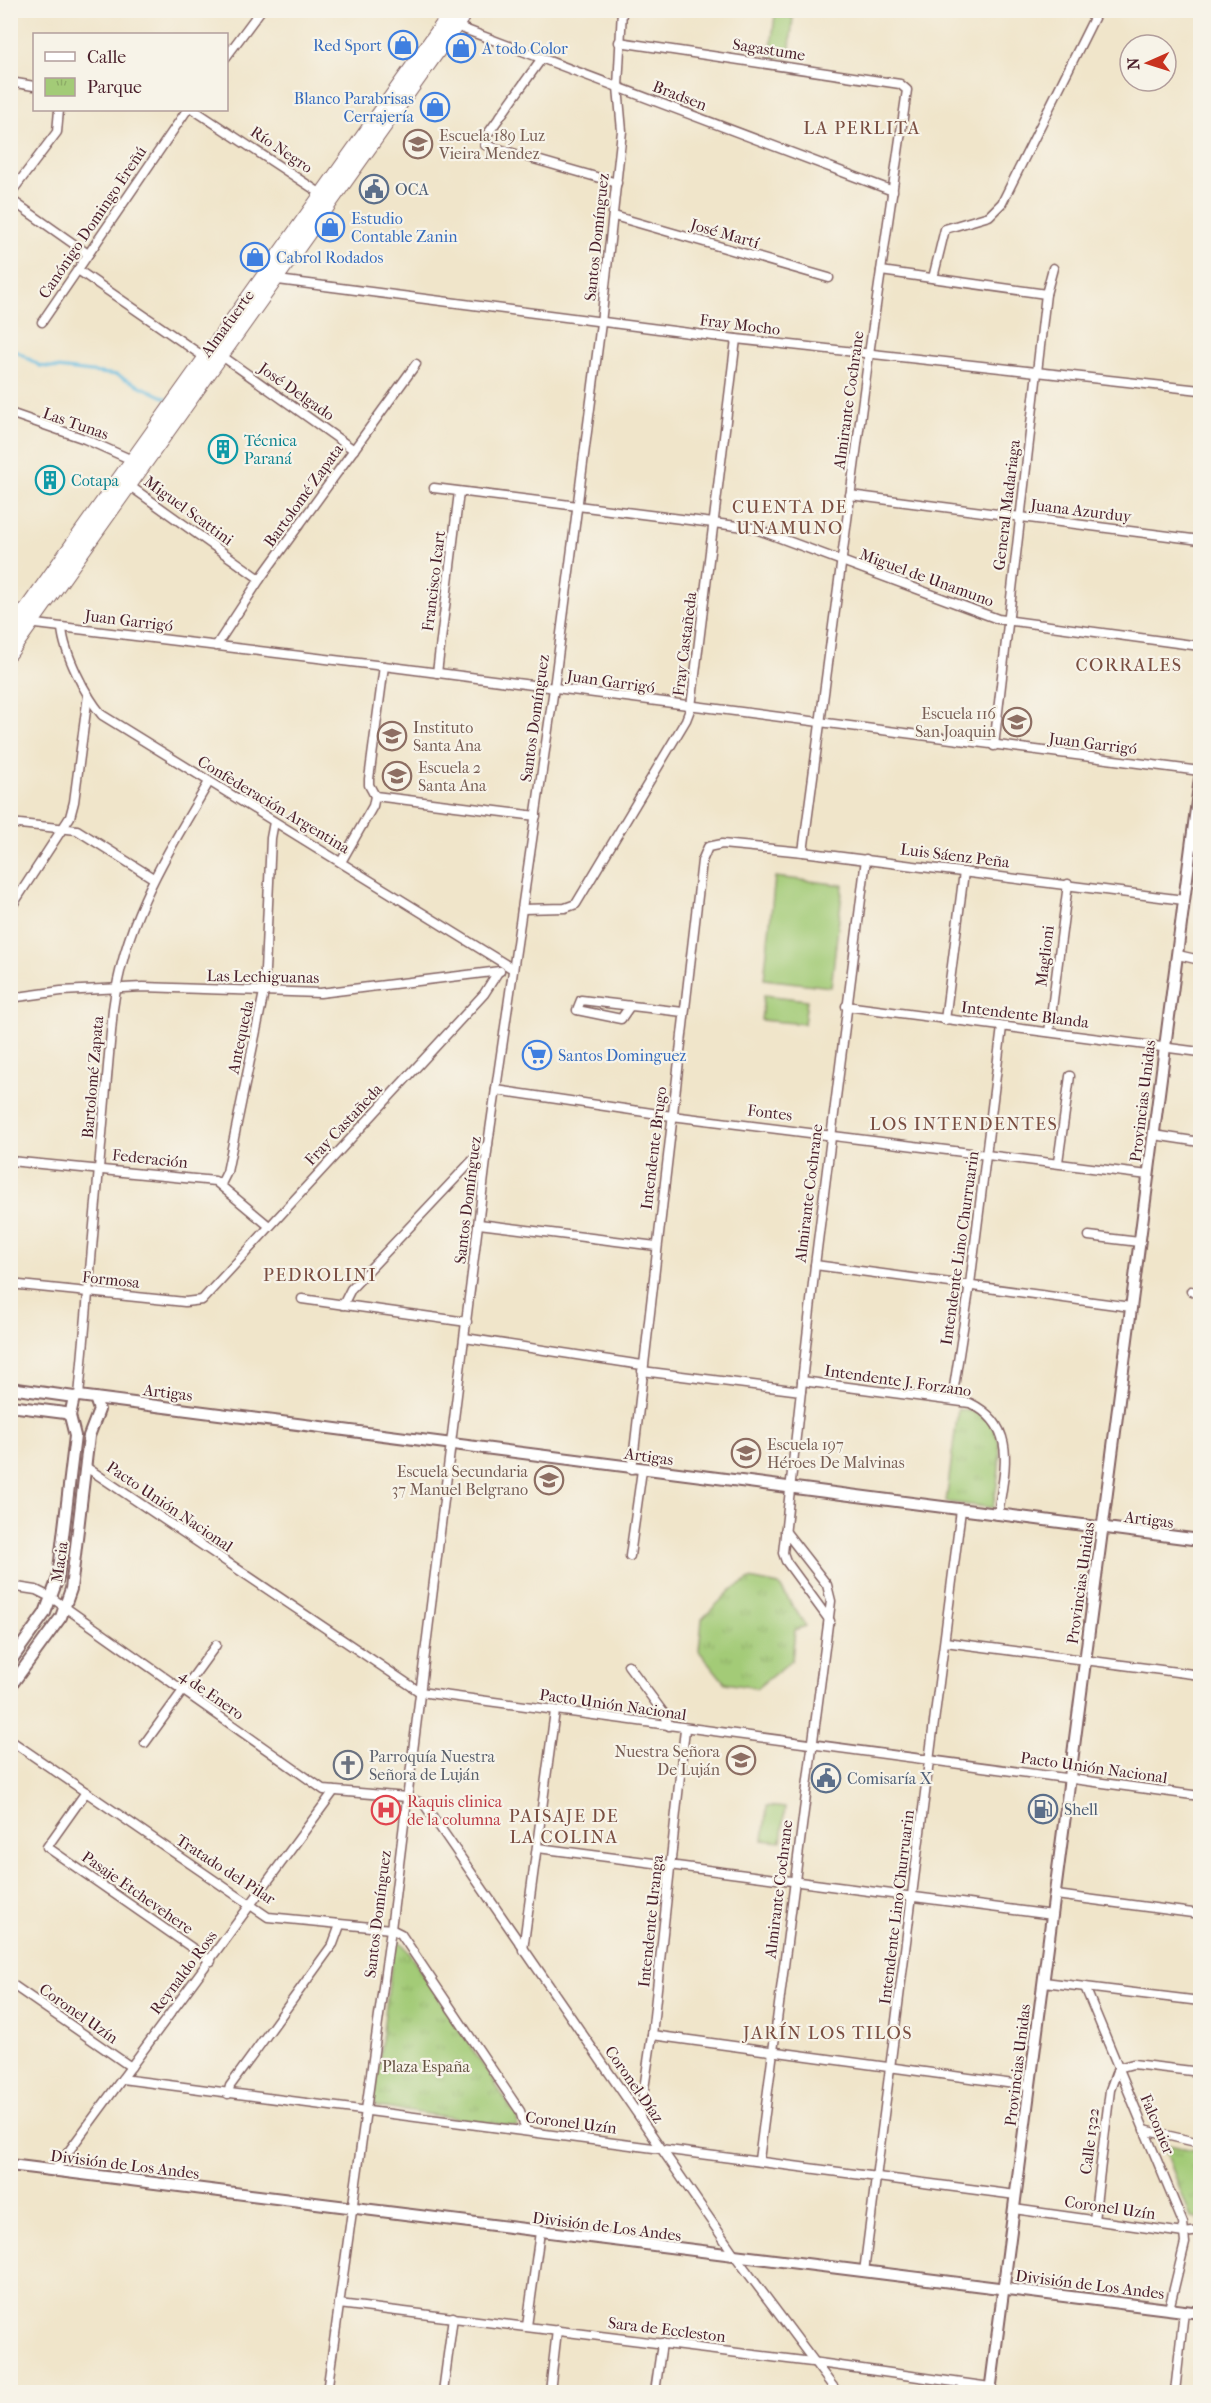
<svg xmlns="http://www.w3.org/2000/svg" width="1211" height="2403" viewBox="0 0 1211 2403" font-family="'IM FELL French Canon',serif">
<defs>
<pattern id="park-tufts" width="24" height="20" patternUnits="userSpaceOnUse" patternTransform="scale(1.5)"><rect width="24" height="20" fill="#a3cb77"/><path d="M3 7l-1-3M5 7V3M7 7l1-3M15 17l-1-3M17 17v-4M19 17l1-3" fill="none" stroke="#8eae67"/></pattern>
</defs>
<rect width="100%" height="100%" fill="#f7f3e8"/>
<filter id="ink" filterUnits="userSpaceOnUse"><feTurbulence type="fractalNoise" baseFrequency=".0167" numOctaves="2"/><feDisplacementMap in="SourceGraphic" scale="12" xChannelSelector="R" yChannelSelector="G"/><feConvolveMatrix kernelMatrix="1 2 1 2 8 2 1 2 1" color-interpolation-filters="sRGB"/></filter>
<filter id="wash" filterUnits="userSpaceOnUse"><feTurbulence type="fractalNoise" baseFrequency=".008" numOctaves="4" result="noise"/><feDisplacementMap in="SourceGraphic" scale="24" xChannelSelector="R" yChannelSelector="G"/><feGaussianBlur stdDeviation="1.35" result="paint"/><feColorMatrix in="noise" values="0 0 0 0 0 0 0 0 0 0 0 0 0 0 0 0 0 1.4 0 .05"/><feComposite in="paint" operator="in"/></filter>
<g filter="url(#wash)">
<rect width="100%" height="100%" fill="#f0e5ca"/>
<g fill="url(#park-tufts)" stroke="#767551" stroke-width="1.5">
<path d="M 958,1409 C 965,1411 974,1411 981,1415 C 1011,1431 997,1481 993,1508 L 946,1502 Z"/>
<polygon points="750,1579 779,1585 806,1626 795,1630 792,1660 757,1688 725,1683 699,1651 702,1619 731,1590"/>
<polygon points="399,1942 403,1944 517,2117 518,2127 377,2107 374,2102 394,1943"/>
<polygon points="1163,2144 1200,2151 1200,2219 1191,2218"/>
</g>
<g fill="#a3cb77" stroke="#767551" stroke-width="1.5">
<polygon points="775,15 793,17 789,58 770,56"/>
<polygon points="775,877 843,885 831,987 764,979"/>
<polygon points="764,995 807,1000 804,1024 761,1020"/>
<polygon points="767,1806 785,1808 781,1842 763,1840"/>
</g>
<g fill="none" stroke-linecap="round" stroke-linejoin="round">
<polyline stroke="#63bbe0" stroke-width="3" points="10,347 40,366 117,375 170,400"/>
</g>
</g>
<g filter="url(#ink)">
<g fill="none" stroke-linecap="round" stroke-linejoin="round">
<g stroke="#846463" stroke-width="11">
<g id="minor">
<polyline points="456,26 893,191"/>
<polyline points="619,42 900,84 907,90 869,354 803,852"/>
<polyline points="226,57 261,10"/>
<polyline points="542,58 487,135 485,145 617,183"/>
<polyline points="10,82 34,86"/>
<polyline points="194,110 323,195"/>
<polyline points="10,194 57,132 59,110"/>
<polyline points="10,199 88,254"/>
<polyline points="614,216 829,278"/>
<polyline points="78,270 207,359"/>
<polyline points="881,271 1046,294"/>
<polyline points="933,278 945,229 989,216 1002,203 1098,10"/>
<polyline points="278,280 736,339 1200,390"/>
<polyline points="42,322 187,110"/>
<polyline points="222,356 354,450"/>
<polyline points="10,413 85,439 132,460"/>
<polyline points="130,486 260,579"/>
<polyline points="434,488 753,528 998,619 1200,646"/>
<polyline points="850,495 1200,540"/>
<polyline points="28,623 384,666 1200,771"/>
<path d="M 62,628 C 64,653 85,695 102,715 L 513,969"/>
<polyline points="216,646 260,579 416,364"/>
<polyline points="437,673 459,492"/>
<polyline points="994,746 1046,294 1053,268"/>
<polyline points="375,796 536,816"/>
<polyline points="10,823 77,830 153,878"/>
<polyline points="341,862 373,806 375,796 369,785 369,779 384,666"/>
<polyline points="10,909 70,817 74,802 88,695"/>
<polyline points="522,909 565,908 576,904 686,720 691,707 736,339"/>
<polyline points="1178,955 1200,960"/>
<polyline points="10,998 61,991 143,987 320,993 500,971"/>
<polyline points="630,1006 621,1019 577,1010 581,1000 683,1012"/>
<polyline points="846,1006 1200,1052"/>
<polyline points="945,1020 964,872"/>
<polyline points="1049,1032 1068,884"/>
<polyline points="496,1090 672,1116 1148,1175"/>
<polyline points="1154,1135 1200,1142"/>
<polyline points="10,1161 215,1181 269,1226"/>
<polyline points="1058,1162 1070,1076"/>
<polyline points="221,1184 227,1172 264,992 271,838 274,822"/>
<polyline points="479,1224 656,1246"/>
<polyline points="1089,1236 1139,1242"/>
<polyline points="815,1265 1131,1307"/>
<polyline points="10,1284 185,1302 202,1300 484,994 498,972"/>
<polyline points="1191,1291 1200,1293"/>
<polyline points="302,1299 467,1322"/>
<polyline points="343,1305 351,1289 488,1144"/>
<polyline points="465,1338 642,1365"/>
<polyline points="642,1371 801,1391"/>
<path d="M 802,1381 L 970,1403 C 1019,1427 1004,1470 998,1515"/>
<path d="M 79,1396 L 113,1009 C 125,919 164,859 209,782"/>
<polyline points="952,1400 970,1284 1002,1027"/>
<polyline points="86,1467 420,1692 1200,1796"/>
<polyline points="632,1469 702,861 708,847 722,844 803,852 1184,900"/>
<polyline points="630,1556 642,1470"/>
<polyline points="10,1586 36,1590 52,1598 324,1790 407,1797 424,1804 736,2257 837,2392"/>
<polyline points="830,1621 786,1561 783,1553 815,1265 866,859"/>
<polyline points="945,1642 1200,1675"/>
<polyline points="628,1665 665,1715 669,1726"/>
<polyline points="10,1740 268,1917 391,1929 401,1934 520,2111 526,2131"/>
<polyline points="145,1743 216,1645"/>
<polyline points="86,1792 47,1847 211,1961"/>
<polyline points="538,1848 1053,1915"/>
<polyline points="1056,1895 1200,1914"/>
<polyline points="523,1950 555,1711"/>
<polyline points="1044,1982 1200,2001"/>
<polyline points="10,1983 131,2067"/>
<polyline points="1085,1987 1183,2223 1185,2243 1169,2309"/>
<polyline points="652,2035 1029,2086"/>
<polyline points="122,2079 1016,2195"/>
<polyline points="228,2094 230,2086 333,1944 340,1925"/>
<polyline points="640,2116 652,2035 685,1729"/>
<polyline points="1144,2130 1200,2143"/>
<polyline points="759,2160 831,1601 827,1585 785,1531"/>
<polyline points="55,2170 334,1791"/>
<polyline points="1014,2209 1184,2233 1200,2231"/>
<polyline points="1094,2220 1110,2090 1118,2068 1133,2064 1200,2072"/>
<polyline points="864,2272 961,1510"/>
<polyline points="339,2304 812,2362 990,2387"/>
<polyline points="527,2326 540,2232"/>
<polyline points="327,2392 391,1929 488,1144 554,688 601,323 622,131 618,87 622,10"/>
<polyline points="443,2392 453,2317"/>
<polyline points="550,2392 557,2330"/>
<polyline points="655,2392 662,2343"/>
<polyline points="1175,2392 1184,2311"/>
</g>
</g>
<g stroke="#846463" stroke-width="14">
<g id="tertiary">
<polyline points="10,1388 74,1397"/>
<polyline points="10,1406 65,1413 70,1416"/>
<polyline points="10,1662 45,1613 58,1578 75,1436 70,1416 74,1397 79,1396 1200,1540"/>
<polyline points="10,1687 61,1617 71,1589 89,1436 99,1410 95,1398"/>
<polyline points="10,2165 1200,2313"/>
<polyline points="990,2392 1200,778"/>
</g>
</g>
<g stroke="#846463" stroke-width="16">
<g id="primary">
<polyline points="10,632 453,10"/>
<polyline points="10,653 467,10"/>
</g>
</g>
<use href="#minor" stroke="#fff" stroke-width="8"/>
<use href="#tertiary" stroke="#fff" stroke-width="10"/>
<use href="#primary" stroke="#fff" stroke-width="14"/>
</g>
</g>
<defs>
<g id="shop-ring" transform="scale(1.5)"><circle r="9.5" fill="#f7f3e8" stroke="#3f7fe0" stroke-width="1.5"/><path d="M-5-2.5h2.3a2.7 3.5 0 0 1 5.4 0H5L5.5 6h-11ZM-1.5-2.5h3a1.5 2.3 0 0 0-3 0Z" fill="#3f7fe0"/></g>
<g id="school-ring" transform="scale(1.5)"><circle r="9.5" fill="#f7f3e8" stroke="#8d6e63" stroke-width="1.5"/><path d="M0-5L7-2L0 1L-7-2ZM-4 1L0 2.5L4 1V4Q0 6-4 4Z" fill="#8d6e63"/></g>
<g id="civic-ring" transform="scale(1.5)"><circle r="9.5" fill="#f7f3e8" stroke="#5c6f8a" stroke-width="1.5"/><path d="M-.6-6.5H3V-4.5H.6V-3L4-1V1h2V6H-6V1h2V-1L-.6-3ZM-1.2 2.5V6h2.4V2.5Z" fill="#5c6f8a"/></g>
<g id="building-ring" transform="scale(1.5)"><circle r="9.5" fill="#f7f3e8" stroke="#0f9aa8" stroke-width="1.5"/><path d="M-4-6H4V6H1V3H-1V6H-4ZM-2.5-4.3h1.7v1.8h-1.7ZM.8-4.3h1.7v1.8H.8ZM-2.5-1h1.7V.8h-1.7ZM.8-1h1.7V.8H.8Z" fill="#0f9aa8"/></g>
<g id="supermarket-ring" transform="scale(1.5)"><circle r="9.5" fill="#f7f3e8" stroke="#3f7fe0" stroke-width="1.5"/><path d="M-6-5.5h2.5l.6 2H6L4.5 2H-2.5L-4.4-4H-6ZM-1.5 3.2a1.3 1.3 0 1 0 .1 0ZM3 3.2a1.3 1.3 0 1 0 .1 0Z" fill="#3f7fe0"/></g>
<g id="church-ring" transform="scale(1.5)"><circle r="9.5" fill="#f7f3e8" stroke="#6b7280" stroke-width="1.5"/><path d="M-1.2-6h2.4v3.5h3.3v2.4h-3.3V6h-2.4V-.1h-3.3v-2.4h3.3Z" fill="#6b7280"/></g>
<g id="fuel-ring" transform="scale(1.5)"><circle r="9.5" fill="#f7f3e8" stroke="#5c6f8a" stroke-width="1.5"/><path d="M-5.5-6h7V0h2V4h1.3V-2.5L3-4.5l.8-.8L6-3V5H2.5V1h-1V6h-7ZM-4.2-4.7v3.2H.2V-4.7Z" fill="#5c6f8a"/></g>
<g id="hospital-ring" transform="scale(1.5)"><circle r="9.5" fill="#f7f3e8" stroke="#e0444e" stroke-width="1.5"/><path d="M-5-5h3v3.5h4V-5h3V5h-3V1.5h-4V5h-3Z" fill="#e0444e"/></g>
</defs>
<g fill-rule="evenodd">
<use href="#shop-ring" x="403" y="45"/>
<use href="#shop-ring" x="461" y="48"/>
<use href="#shop-ring" x="435" y="107"/>
<use href="#school-ring" x="418" y="144"/>
<use href="#civic-ring" x="374" y="189"/>
<use href="#shop-ring" x="330" y="227"/>
<use href="#shop-ring" x="255" y="257"/>
<use href="#building-ring" x="223" y="449"/>
<use href="#building-ring" x="50" y="480"/>
<use href="#school-ring" x="1017" y="722"/>
<use href="#school-ring" x="392" y="736"/>
<use href="#school-ring" x="397" y="776"/>
<use href="#supermarket-ring" x="537" y="1055"/>
<use href="#school-ring" x="746" y="1453"/>
<use href="#school-ring" x="549" y="1480"/>
<use href="#school-ring" x="741" y="1760"/>
<use href="#church-ring" x="348" y="1765"/>
<use href="#civic-ring" x="826" y="1778"/>
<use href="#fuel-ring" x="1043" y="1809"/>
<use href="#hospital-ring" x="386" y="1810"/>
</g>
<g text-anchor="middle" stroke-width="4.5" stroke-linejoin="round" paint-order="stroke">
<g font-size="16" fill="#366cbe" stroke="#f7f3e8" text-anchor="start">
<text x="382" y="51" text-anchor="end">Red Sport</text>
<text x="482" y="54">A todo Color</text>
<text x="414" y="104" text-anchor="end">Blanco Parabrisas<tspan x="414" dy="18">Cerrajería</tspan></text>
<text x="351" y="224">Estudio<tspan x="351" dy="18">Contable Zanin</tspan></text>
<text x="276" y="263">Cabrol Rodados</text>
<text x="558" y="1061">Santos Dominguez</text>
</g>
<g font-size="16" fill="#4a1f2b" stroke="#f7f3e8">
<text transform="translate(769 49) rotate(9)" y="6">Sagastume</text>
<text transform="translate(680 95) rotate(21)" y="6">Bradsen</text>
<text transform="translate(282 149) rotate(34)" y="6">Río Negro</text>
<text transform="translate(92 222) rotate(-56)" y="6">Canónigo Domingo Ereñú</text>
<text transform="translate(725 233) rotate(16)" y="6">José Martí</text>
<text transform="translate(596 237) rotate(-84)" y="6">Santos Domínguez</text>
<text transform="translate(227 323) rotate(-54)" y="6">Almafuerte</text>
<text transform="translate(740 324) rotate(7)" y="6">Fray Mocho</text>
<text transform="translate(297 391) rotate(35)" y="6">José Delgado</text>
<text transform="translate(848 400) rotate(-82)" y="6">Almirante Cochrane</text>
<text transform="translate(76 423) rotate(19)" y="6">Las Tunas</text>
<text transform="translate(303 495) rotate(-54)" y="6">Bartolomé Zapata</text>
<text transform="translate(1006 505) rotate(-83)" y="6">General Madariaga</text>
<text transform="translate(189 510) rotate(36)" y="6">Miguel Scattini</text>
<text transform="translate(1081 510) rotate(7)" y="6">Juana Azurduy</text>
<text transform="translate(927 577) rotate(20)" y="6">Miguel de Unamuno</text>
<text transform="translate(433 581) rotate(-83)" y="6">Francisco Icart</text>
<text transform="translate(129 620) rotate(7)" y="6">Juan Garrigó</text>
<text transform="translate(684 644) rotate(-83)" y="6">Fray Castañeda</text>
<text transform="translate(611 681) rotate(8)" y="6">Juan Garrigó</text>
<text transform="translate(534 718) rotate(-82)" y="6">Santos Domínguez</text>
<text transform="translate(1093 743) rotate(7)" y="6">Juan Garrigó</text>
<text transform="translate(274 804) rotate(31)" y="6">Confederación Argentina</text>
<text transform="translate(955 855) rotate(7)" y="6">Luis Sáenz Peña</text>
<text transform="translate(1044 956) rotate(-83)" y="6">Maglioni</text>
<text transform="translate(263 976) rotate(1)" y="6">Las Lechiguanas</text>
<text transform="translate(1025 1014) rotate(7)" y="6">Intendente Blanda</text>
<text transform="translate(240 1037) rotate(-78)" y="6">Antequeda</text>
<text transform="translate(92 1077) rotate(-85)" y="6">Bartolomé Zapata</text>
<text transform="translate(1142 1101) rotate(-83)" y="6">Provincias Unidas</text>
<text transform="translate(770 1112) rotate(7)" y="6">Fontes</text>
<text transform="translate(343 1124) rotate(-47)" y="6">Fray Castañeda</text>
<text transform="translate(653 1148) rotate(-83)" y="6">Intendente Brugo</text>
<text transform="translate(150 1158) rotate(6)" y="6">Federación</text>
<text transform="translate(808 1193) rotate(-83)" y="6">Almirante Cochrane</text>
<text transform="translate(467 1200) rotate(-83)" y="6">Santos Domínguez</text>
<text transform="translate(959 1248) rotate(-82)" y="6">Intendente Lino Churruarin</text>
<text transform="translate(111 1279) rotate(6)" y="6">Formosa</text>
<text transform="translate(898 1380) rotate(8)" y="6">Intendente J. Forzano</text>
<text transform="translate(168 1392) rotate(7)" y="6">Artigas</text>
<text transform="translate(649 1456) rotate(8)" y="6">Artigas</text>
<text transform="translate(170 1506) rotate(34)" y="6">Pacto Unión Nacional</text>
<text transform="translate(1149 1519) rotate(7)" y="6">Artigas</text>
<text transform="translate(59 1562) rotate(-82)" y="6">Macia</text>
<text transform="translate(1080 1583) rotate(-82)" y="6">Provincias Unidas</text>
<text transform="translate(212 1694) rotate(35)" y="6">4 de Enero</text>
<text transform="translate(613 1704) rotate(8)" y="6">Pacto Unión Nacional</text>
<text transform="translate(1094 1767) rotate(8)" y="6">Pacto Unión Nacional</text>
<text transform="translate(226 1869) rotate(33)" y="6">Tratado del Pilar</text>
<text transform="translate(778 1889) rotate(-83)" y="6">Almirante Cochrane</text>
<text transform="translate(138 1892) rotate(35)" y="6">Pasaje Etchevehere</text>
<text transform="translate(896 1907) rotate(-83)" y="6">Intendente Lino Churruarin</text>
<text transform="translate(377 1914) rotate(-83)" y="6">Santos Domínguez</text>
<text transform="translate(650 1921) rotate(-84)" y="6">Intendente Uranga</text>
<text transform="translate(183 1972) rotate(-53)" y="6">Reynaldo Ross</text>
<text transform="translate(79 2013) rotate(35)" y="6">Coronel Uzín</text>
<text transform="translate(1017 2065) rotate(-83)" y="6">Provincias Unidas</text>
<text transform="translate(635 2084) rotate(55)" y="6">Coronel Díaz</text>
<text transform="translate(571 2122) rotate(7)" y="6">Coronel Uzín</text>
<text transform="translate(1158 2124) rotate(67)" y="6">Falconier</text>
<text transform="translate(1089 2141) rotate(-83)" y="6">Calle 1322</text>
<text transform="translate(125 2164) rotate(7)" y="6">División de Los Andes</text>
<text transform="translate(1110 2207) rotate(8)" y="6">Coronel Uzín</text>
<text transform="translate(607 2226) rotate(7)" y="6">División de Los Andes</text>
<text transform="translate(1090 2284) rotate(7)" y="6">División de Los Andes</text>
<text transform="translate(667 2329) rotate(7)" y="6">Sara de Eccleston</text>
</g>
<g font-size="16" fill="#785e54" stroke="#f7f3e8" text-anchor="start">
<text x="439" y="141">Escuela 189 Luz<tspan x="439" dy="18">Vieira Mendez</tspan></text>
<text x="996" y="719" text-anchor="end">Escuela 116<tspan x="996" dy="18">San Joaquin</tspan></text>
<text x="413" y="733">Instituto<tspan x="413" dy="18">Santa Ana</tspan></text>
<text x="418" y="773">Escuela 2<tspan x="418" dy="18">Santa Ana</tspan></text>
<text x="767" y="1450">Escuela 197<tspan x="767" dy="18">Héroes De Malvinas</tspan></text>
<text x="528" y="1477" text-anchor="end">Escuela Secundaria<tspan x="528" dy="18">37 Manuel Belgrano</tspan></text>
<text x="720" y="1757" text-anchor="end">Nuestra Señora<tspan x="720" dy="18">De Luján</tspan></text>
</g>
<g font-size="16" fill="#4e5e75" stroke="#f7f3e8" text-anchor="start">
<text x="395" y="195">OCA</text>
<text x="847" y="1784">Comisaría X</text>
<text x="1064" y="1815">Shell</text>
</g>
<g font-size="16" fill="#0d838f" stroke="#f7f3e8" text-anchor="start">
<text x="244" y="446">Técnica<tspan x="244" dy="18">Paraná</tspan></text>
<text x="71" y="486">Cotapa</text>
</g>
<g font-size="16" fill="#5b616d" stroke="#f7f3e8" text-anchor="start">
<text x="369" y="1762">Parroquía Nuestra<tspan x="369" dy="18">Señora de Luján</tspan></text>
</g>
<g font-size="16" fill="#be3a42" stroke="#f7f3e8" text-anchor="start">
<text x="407" y="1807">Raquis clinica<tspan x="407" dy="18">de la columna</tspan></text>
</g>
<g font-size="16" fill="#655342" stroke="#f7f3e8">
<text x="426" y="2072">Plaza España</text>
</g>
<g font-size="18" letter-spacing="1.5" fill="#7a4e41" stroke="#f7f3e8">
<text x="862" y="134">LA PERLITA</text>
<text x="790" y="513">CUENTA DE<tspan x="790" dy="21">UNAMUNO</tspan></text>
<text x="1129" y="671">CORRALES</text>
<text x="964" y="1130">LOS INTENDENTES</text>
<text x="320" y="1281">PEDROLINI</text>
<text x="564" y="1822">PAISAJE DE<tspan x="564" dy="21">LA COLINA</tspan></text>
<text x="828" y="2039">JARÍN LOS TILOS</text>
</g>
</g>
<rect width="1211" height="2403" fill="none" stroke="#f7f3e8" stroke-width="36"/>
<rect x="33" y="33" width="195" height="78" fill="#f7f3e8" stroke="#b29e9c" stroke-width="1.5"/>
<rect x="45" y="52" width="30" height="9" fill="#ffffff" stroke="#b29e9c" stroke-width="1.5"/>
<text x="87" y="63" font-size="18" fill="#4a1f2b">Calle</text>
<rect x="45" y="78" width="30" height="18" fill="url(#park-tufts)" stroke="#b29e9c" stroke-width="1.5"/>
<text x="87" y="93" font-size="18" fill="#4a1f2b">Parque</text>
<g transform="translate(1148 63) rotate(267)"><circle r="28" fill="#f7f3e8" stroke="#b29e9c" stroke-width="1.5"/>
<path d="M0-4.5L10 22L0 15L-10 22Z" fill="#c8321e"/>
<text y="-9" font-size="16" font-weight="bold" text-anchor="middle" fill="#4a1f2b">N</text>
</g>
</svg>
